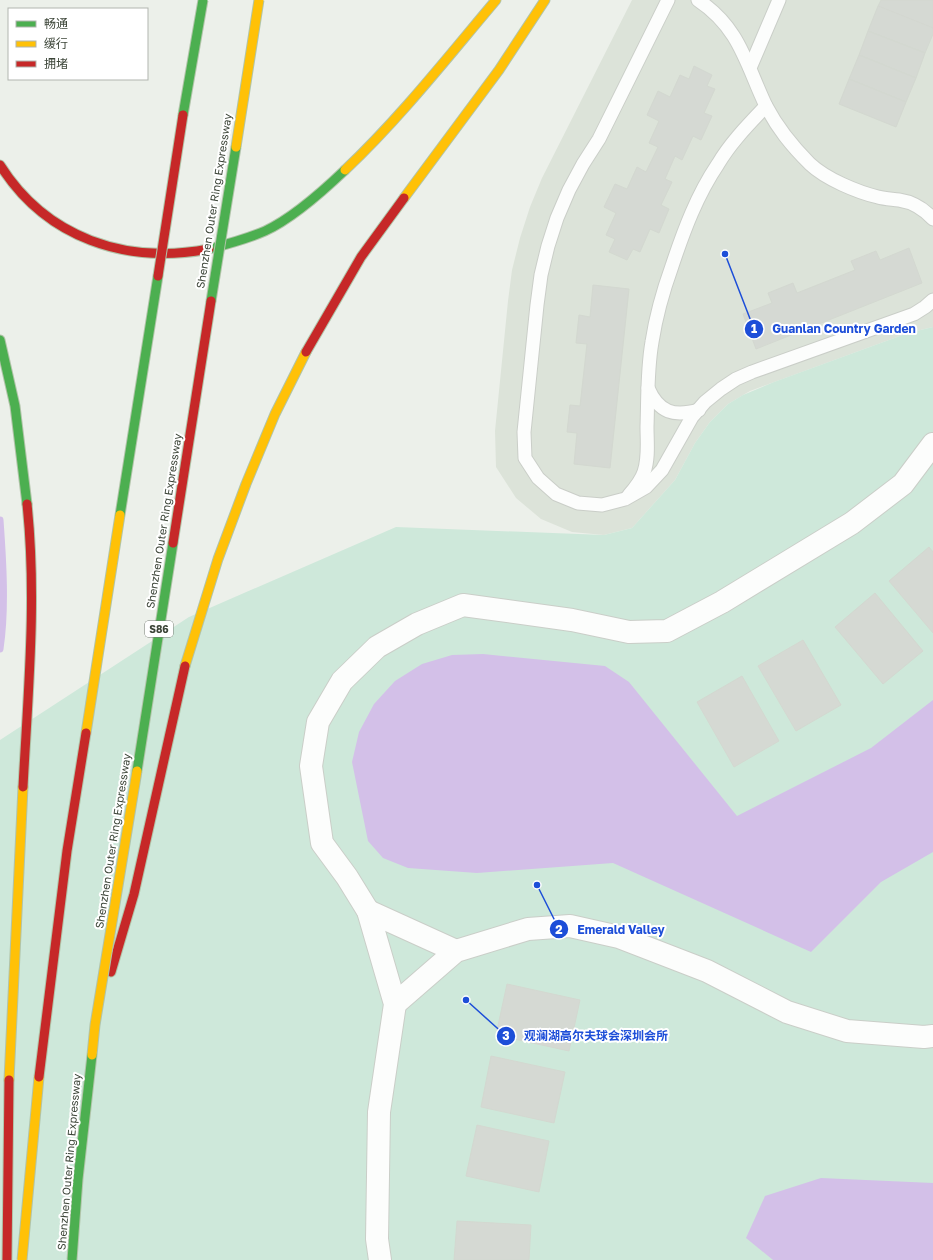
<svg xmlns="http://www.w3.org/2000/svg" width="933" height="1260" viewBox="0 0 933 1260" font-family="'Golos Text','Noto Sans SC',sans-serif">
<rect width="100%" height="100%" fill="#ecf0ea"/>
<polygon fill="#dce3d9" points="632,0 933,0 933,327 908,333 750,391 728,404 710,422 695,443 675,480 632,528 604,535 572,532 541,519 516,498 496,467 495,431 508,301 512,270 520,238 530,207 542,178"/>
<polygon fill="#cee8da" points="933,327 933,1260 0,1260 0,740 189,617 396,527 604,535 632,528 675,480 695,443 710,422 728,404 743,395 774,382 908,333"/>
<g fill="#d3c0e8">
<polygon points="483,654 605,666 629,682 737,816 871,748 933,700 933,852 881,882 811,952 613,863 477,873 408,868 383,858 368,841 352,762 359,732 374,704 395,681 422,664 452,655"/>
<polygon points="821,1178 933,1183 933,1260 773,1260 746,1238 765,1196"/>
</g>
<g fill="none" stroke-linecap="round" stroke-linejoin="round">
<path stroke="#d3c0e8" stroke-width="7" d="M 0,520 C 3,561 6,609 0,649"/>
</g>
<g fill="#d5d9d3" stroke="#d3d8d0">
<polygon points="881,0 933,0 933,28 878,6"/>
<polygon points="878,6 933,28 933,34 925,53 868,31"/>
<polygon points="868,31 925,53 916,78 859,55"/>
<polygon points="859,55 916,78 906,102 849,79"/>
<polygon points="694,66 712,75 707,86 715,89 704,113 712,116 701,140 693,136 682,160 675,156 665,179 672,182 661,205 669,209 659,233 650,229 640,252 633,249 627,260 609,252 615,239 606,235 616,213 604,207 615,184 627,189 637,167 646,172 658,147 649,143 659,121 647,115 658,91 670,97 680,75 689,79"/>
<polygon points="849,79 906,102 896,127 839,104"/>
<polygon points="909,248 922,283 756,349 743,314 772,303 768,293 793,283 797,293 855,270 851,261 876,251 880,260"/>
<polygon points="593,285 629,289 610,468 574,464 577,433 567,432 570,405 580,406 587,344 576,343 579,315 590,317"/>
<polygon points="929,547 933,552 933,633 889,581"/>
<polygon points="875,593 923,651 883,684 835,627"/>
<polygon points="803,640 841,705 796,731 758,666"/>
<polygon points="742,676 779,741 734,767 697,702"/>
<polygon points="507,984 580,1000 569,1051 496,1035"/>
<polygon points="491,1056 565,1072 554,1123 481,1107"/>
<polygon points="477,1125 549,1141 539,1192 466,1176"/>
<polygon points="457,1221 531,1225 529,1260 454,1260"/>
</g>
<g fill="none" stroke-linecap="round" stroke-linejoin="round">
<g stroke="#cacec8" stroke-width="15">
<g id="lane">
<polyline points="668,0 599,139 583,164 569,190 557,218 548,246 541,275 537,305 524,432 525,458 538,478 556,494 578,503 602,505 625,499 646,487 662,470 692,417 705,402 721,389 736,379 752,372 914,314 925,307 933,300"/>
<path d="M 698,0 C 740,28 746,64 766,106 C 778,129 791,145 810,164 C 826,179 857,192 878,197 C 885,199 892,199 899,200 C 912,202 924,209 933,219"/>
<polyline points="750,68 779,0"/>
<path d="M 648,388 C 659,413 674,417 699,410"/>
<path d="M 629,495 C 635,488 641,481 644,472 C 649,458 647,441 647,427 C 648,399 647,370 652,342 C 656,316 663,291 672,266 C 684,230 697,195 718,164 C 731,142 749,124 766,106"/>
</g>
</g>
<g stroke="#cacec8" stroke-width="24">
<g id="street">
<polyline points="368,911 456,951"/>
<polyline points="395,1004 456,951 528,929 570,926 619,937 707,971 787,1012 847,1031 924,1037 933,1036"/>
<polyline points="380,1260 377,1239 379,1112 395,1004 368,911 347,877 322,843 311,766 318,722 342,681 377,647 417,624 463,605 572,620 629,632 667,631 722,602 852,523 903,484 933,444"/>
</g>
</g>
<g stroke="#b1c4a9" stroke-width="11">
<g id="fast">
<path d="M 209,249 C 228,244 247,239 265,231 C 293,218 322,192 345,170"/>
<polyline points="0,340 15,406 27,504"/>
</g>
</g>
<g stroke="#b1c4a9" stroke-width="11">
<g id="slow">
<path d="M 345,170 C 400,118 447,58 496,0"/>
<polyline points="404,198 499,70 545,0"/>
<polyline points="185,666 218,559 246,484 275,414 306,352"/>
<polyline points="9,1080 23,787"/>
</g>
</g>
<g stroke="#b1c4a9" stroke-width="11">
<g id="jam">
<path d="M 0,165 C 46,238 126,265 209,249"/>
<polyline points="306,352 361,257 404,198"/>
<path d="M 23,787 C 28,692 37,598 27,504"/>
<polyline points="111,972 134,894 185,666"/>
<polyline points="7,1260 9,1080"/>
</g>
</g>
<use href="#lane" stroke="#fcfdfc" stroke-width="13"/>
<use href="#street" stroke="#fcfdfc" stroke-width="22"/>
<use href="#fast" stroke="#4caf50" stroke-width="9"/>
<use href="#slow" stroke="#ffc107" stroke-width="9"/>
<use href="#jam" stroke="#c62828" stroke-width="9"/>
<g stroke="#b1c4a9" stroke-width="11" stroke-linecap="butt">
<g id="fast-bridge">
<polyline points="183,115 203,0"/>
<polyline points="211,301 236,147"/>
<polyline points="120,515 158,276"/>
<polyline points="137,771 173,543"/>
<polyline points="72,1260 78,1179 92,1055"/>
</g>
</g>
<g stroke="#b1c4a9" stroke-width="11" stroke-linecap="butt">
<g id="slow-bridge">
<polyline points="236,147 259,0"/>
<polyline points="86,733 120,515"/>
<polyline points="92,1055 95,1025 137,771"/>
<polyline points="22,1260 39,1077"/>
</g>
</g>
<g stroke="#b1c4a9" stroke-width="11" stroke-linecap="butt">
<g id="jam-bridge">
<polyline points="158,276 183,115"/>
<polyline points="173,543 211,301"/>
<polyline points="39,1077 67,851 86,733"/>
</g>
</g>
<use href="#fast-bridge" stroke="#4caf50" stroke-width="9"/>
<use href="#slow-bridge" stroke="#ffc107" stroke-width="9"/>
<use href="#jam-bridge" stroke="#c62828" stroke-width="9"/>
</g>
<g text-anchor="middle" stroke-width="4" stroke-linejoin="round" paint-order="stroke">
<rect fill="#fff" stroke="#767d74" stroke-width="1" x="145" y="621" width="28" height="16" rx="3"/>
<g font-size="10" font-weight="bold" fill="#3c4538">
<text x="159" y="633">S86</text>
</g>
<g font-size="11" fill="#3c4538" stroke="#fff">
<text transform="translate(214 201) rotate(-81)" y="4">Shenzhen Outer Ring Expressway</text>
<text transform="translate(164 521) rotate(-81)" y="4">Shenzhen Outer Ring Expressway</text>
<text transform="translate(113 841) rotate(-81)" y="4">Shenzhen Outer Ring Expressway</text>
<text transform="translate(69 1162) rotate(-85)" y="4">Shenzhen Outer Ring Expressway</text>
</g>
</g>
<path fill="none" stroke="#1d4ed8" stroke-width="1.5" d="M725 254L754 329M537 885L559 929M466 1000L506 1036"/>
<g fill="#1d4ed8" stroke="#fff" stroke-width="1.5">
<circle cx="725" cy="254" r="4"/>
<circle cx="537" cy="885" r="4"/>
<circle cx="466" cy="1000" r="4"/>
<circle cx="754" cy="329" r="10"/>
<circle cx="559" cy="929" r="10"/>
<circle cx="506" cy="1036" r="10"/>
</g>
<g font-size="12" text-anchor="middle" font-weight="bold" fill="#fff">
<text x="754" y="333">1</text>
<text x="559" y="934">2</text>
<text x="506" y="1040">3</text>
</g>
<g font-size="12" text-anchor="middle" font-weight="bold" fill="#1d4ed8" stroke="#fff" stroke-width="4" stroke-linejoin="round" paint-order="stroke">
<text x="844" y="333">Guanlan Country Garden</text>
<text x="621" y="934">Emerald Valley</text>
<text x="596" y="1040">观澜湖高尔夫球会深圳会所</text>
</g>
<rect x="8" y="8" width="140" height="72" fill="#ffffff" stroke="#b1b5af"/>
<rect x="16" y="21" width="20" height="6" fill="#4caf50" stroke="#b1b5af"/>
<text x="44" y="28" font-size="12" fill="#3c4538">畅通</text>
<rect x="16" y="41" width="20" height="6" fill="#ffc107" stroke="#b1b5af"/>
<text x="44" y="48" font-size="12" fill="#3c4538">缓行</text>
<rect x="16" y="61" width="20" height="6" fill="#c62828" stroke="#b1b5af"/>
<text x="44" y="68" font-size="12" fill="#3c4538">拥堵</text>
</svg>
